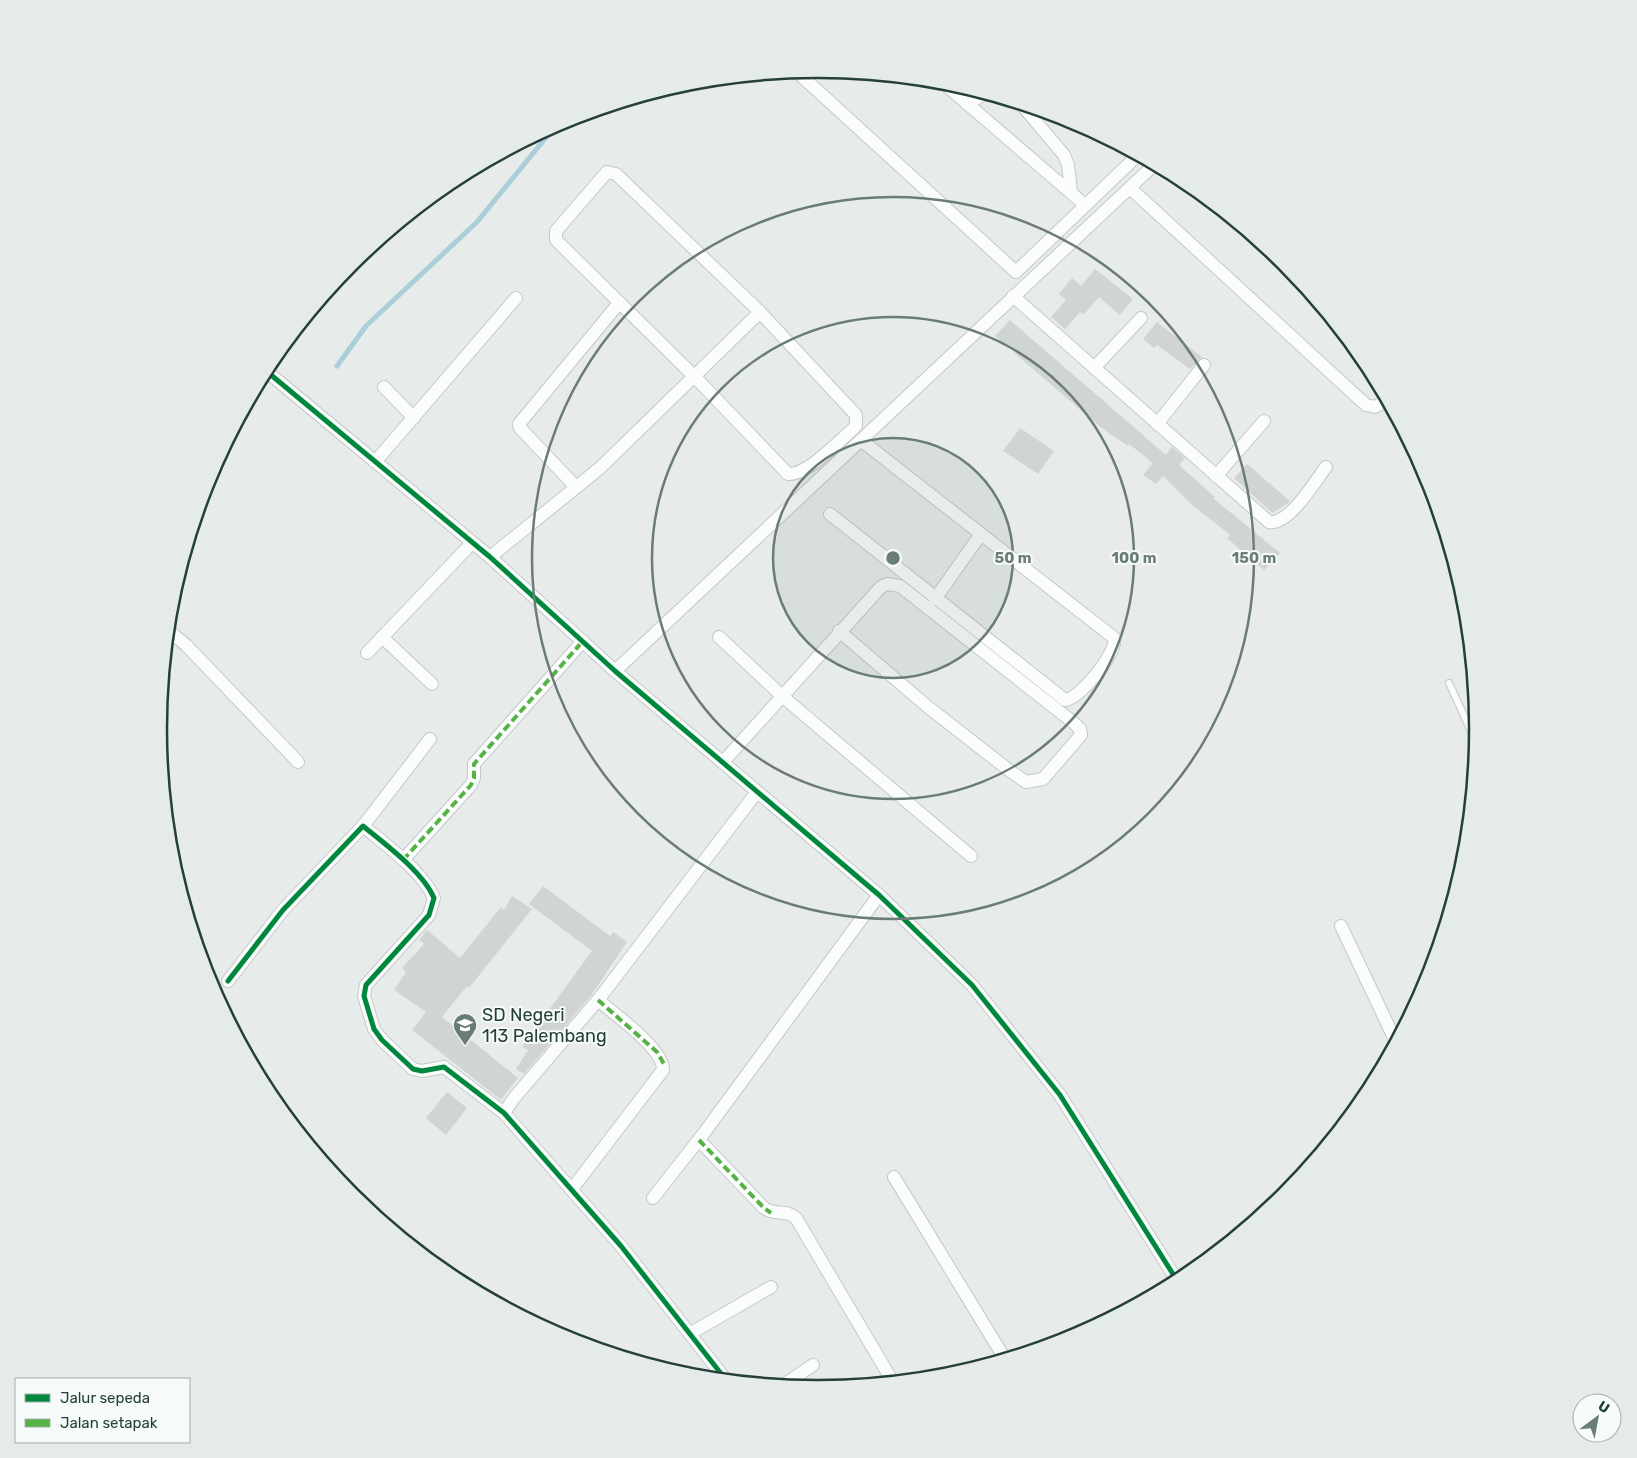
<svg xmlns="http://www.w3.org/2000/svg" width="1637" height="1458" viewBox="0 0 1637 1458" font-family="Rubik,sans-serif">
<rect width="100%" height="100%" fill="#e7ecea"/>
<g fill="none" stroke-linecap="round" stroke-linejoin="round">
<polyline stroke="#abcfd8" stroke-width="5" points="337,366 366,326 477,222 557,124"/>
</g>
<g fill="#d0d5d3">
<polygon points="1095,269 1133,299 1120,315 1099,297 1084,314 1080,312 1065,329 1051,317 1066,300 1059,294 1072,278 1081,286"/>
<polygon points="1010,320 1166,455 1172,447 1185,458 1179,465 1215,497 1213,498 1280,553 1264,570 1227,538 1230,535 1190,503 1163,476 1156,484 1143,475 1153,463 1129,444 1128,446 1113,436 1098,425 995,336"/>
<polygon points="1157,322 1202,357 1190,369 1157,345 1154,348 1143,339"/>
<polygon points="1020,428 1054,451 1038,474 1003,451"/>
<polygon points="1247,464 1290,501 1287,504 1272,513 1234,478"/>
<polygon points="543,886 610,936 613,932 627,942 590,997 524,1074 516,1069 528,1050 522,1047 592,951 529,904"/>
<polygon points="512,896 532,909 469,988 467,986 442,1017 518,1078 501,1100 412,1030 426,1012 394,990 406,972 402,968 424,944 419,940 427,930 460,958 501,907 504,910"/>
<polygon points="447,1092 467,1108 446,1135 426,1118"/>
</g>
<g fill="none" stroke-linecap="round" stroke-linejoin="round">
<g stroke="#c4c9c7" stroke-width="8">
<polyline id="service" points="1449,683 1477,744"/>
</g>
<g stroke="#c4c9c7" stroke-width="14">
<g id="minor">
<polyline points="796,71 1016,272 1138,155"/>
<polyline points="941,81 1085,205"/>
<polyline points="967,104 986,93"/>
<polyline points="1021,104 1064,155 1068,165 1071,192"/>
<path d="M 607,172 L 616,174 L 760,312 L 856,415 L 856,426 L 852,430 C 838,442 806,476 788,474 L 695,377 L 556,240 L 556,231 Z"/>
<polyline points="1130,188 1366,405 1375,407 1388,400"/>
<path d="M 1013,296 L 1269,522 C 1289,525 1314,483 1326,467"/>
<polyline points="1094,368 1141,318"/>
<polyline points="265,370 490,557 615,671 879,895 972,985 1060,1095 1178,1282"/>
<polyline points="384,387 414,418"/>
<polyline points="1157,424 1204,365"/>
<polyline points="375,462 516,298"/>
<polyline points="1216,476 1264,421"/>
<polyline points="576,487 520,428 519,424 619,303"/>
<path d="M 830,514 L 1065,700 C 1080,699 1118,652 1114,638 L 1109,634 L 862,441"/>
<polyline points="490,557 600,468 760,312"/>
<polyline points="935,599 981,534"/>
<polyline points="168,630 186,645 298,762"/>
<polyline points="382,637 432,684"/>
<polyline points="719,637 782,696 971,856"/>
<polyline points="367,653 472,543"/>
<polyline points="615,671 1155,164"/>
<polyline points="723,762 881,587 887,584 900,586 1074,723 1080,729 1081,735 1043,779 1026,782 1010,771 928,707 839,631"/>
<polyline points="363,826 430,739"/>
<polyline points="403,860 471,785 474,778 474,764 583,641"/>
<polyline points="1341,926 1396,1042"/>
<path d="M 228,981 L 283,910 L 363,826 C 385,844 423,872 434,898 L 429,915 L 366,985 L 364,996 L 374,1029 L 382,1040 L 413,1069 L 422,1071 L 444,1067 L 504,1113 L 621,1246 L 726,1380"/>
<polyline points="504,1113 514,1098 598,1000 757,792"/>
<path d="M 699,1140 L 764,1208 C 775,1216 787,1209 796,1218 L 893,1382"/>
<polyline points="894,1177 1005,1359"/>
<path d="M 572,1189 L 663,1070 C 664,1049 614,1014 598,1000"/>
<polyline points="653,1198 704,1133 879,895"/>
<polyline points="691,1333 771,1287"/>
<polyline points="782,1386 813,1365"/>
</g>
</g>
<use href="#service" stroke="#fbfcfc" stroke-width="6"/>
<use href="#minor" stroke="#fbfcfc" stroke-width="12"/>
<g stroke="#55b346" stroke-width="4" stroke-dasharray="8 4" stroke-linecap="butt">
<polyline points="403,860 471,785 474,778 474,764 583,641"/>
<polyline points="598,1000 657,1052 664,1064"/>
<polyline points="699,1140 764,1208 771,1213"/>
</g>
<g stroke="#f6faf8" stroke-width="8">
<g id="cycleway">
<polyline points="265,370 490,557 615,671 879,895 972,985 1060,1095 1178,1282"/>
<path d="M 228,981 L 283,910 L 363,826 C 385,844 423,872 434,898 L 429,915 L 366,985 L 364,996 L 374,1029 L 382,1040 L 413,1069 L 422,1071 L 444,1067 L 504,1113 L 621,1246 L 726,1380"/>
</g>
</g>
<use href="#cycleway" stroke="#00873e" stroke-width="5"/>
</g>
<circle cx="893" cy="558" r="120" fill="#697c78" fill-opacity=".12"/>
<g fill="none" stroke="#697c78" stroke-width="2.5">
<circle cx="893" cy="558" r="120"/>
<circle cx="893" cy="558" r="241"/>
<circle cx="893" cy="558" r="361"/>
</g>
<defs>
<g id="school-pin" transform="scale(1.25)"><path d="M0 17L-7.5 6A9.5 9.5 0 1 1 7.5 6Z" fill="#697c78" stroke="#f6faf8"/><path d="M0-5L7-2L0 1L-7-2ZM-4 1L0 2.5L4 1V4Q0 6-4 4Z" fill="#fff"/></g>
</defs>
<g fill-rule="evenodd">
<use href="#school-pin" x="465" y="1025"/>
</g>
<g text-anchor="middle" stroke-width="4" stroke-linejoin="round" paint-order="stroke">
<g font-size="18" fill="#253f3a" stroke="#f6faf8" text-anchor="start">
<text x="482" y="1021">SD Negeri<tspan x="482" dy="21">113 Palembang</tspan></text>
</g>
</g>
<path d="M0 0H1637V1458H0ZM167 729a651 651 0 1 1 1302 0a651 651 0 1 1-1302 0Z" fill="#e5ebe9" fill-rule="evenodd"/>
<path fill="none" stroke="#253f3a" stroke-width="2.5" d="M167 729a651 651 0 1 1 1302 0a651 651 0 1 1-1302 0Z"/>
<circle cx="893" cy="558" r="8" fill="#697c78" stroke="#f6faf8" stroke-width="2.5"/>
<g font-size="15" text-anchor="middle" font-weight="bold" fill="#697c78" stroke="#f6faf8" stroke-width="4" stroke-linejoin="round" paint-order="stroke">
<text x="1013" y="563">50 m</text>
<text x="1134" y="563">100 m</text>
<text x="1254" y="563">150 m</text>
</g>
<rect x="15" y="1378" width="175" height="65" fill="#f6faf8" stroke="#a2afac"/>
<rect x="25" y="1394" width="25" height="8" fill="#00873e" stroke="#a2afac"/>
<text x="60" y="1403" font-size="15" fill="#253f3a">Jalur sepeda</text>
<rect x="25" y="1419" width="25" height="8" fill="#55b346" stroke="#a2afac"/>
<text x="60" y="1428" font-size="15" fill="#253f3a">Jalan setapak</text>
<g transform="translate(1597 1418) rotate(32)"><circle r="24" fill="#f6faf8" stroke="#a2afac"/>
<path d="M0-4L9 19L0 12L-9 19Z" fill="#697c78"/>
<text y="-8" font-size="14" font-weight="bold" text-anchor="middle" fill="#253f3a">U</text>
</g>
</svg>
